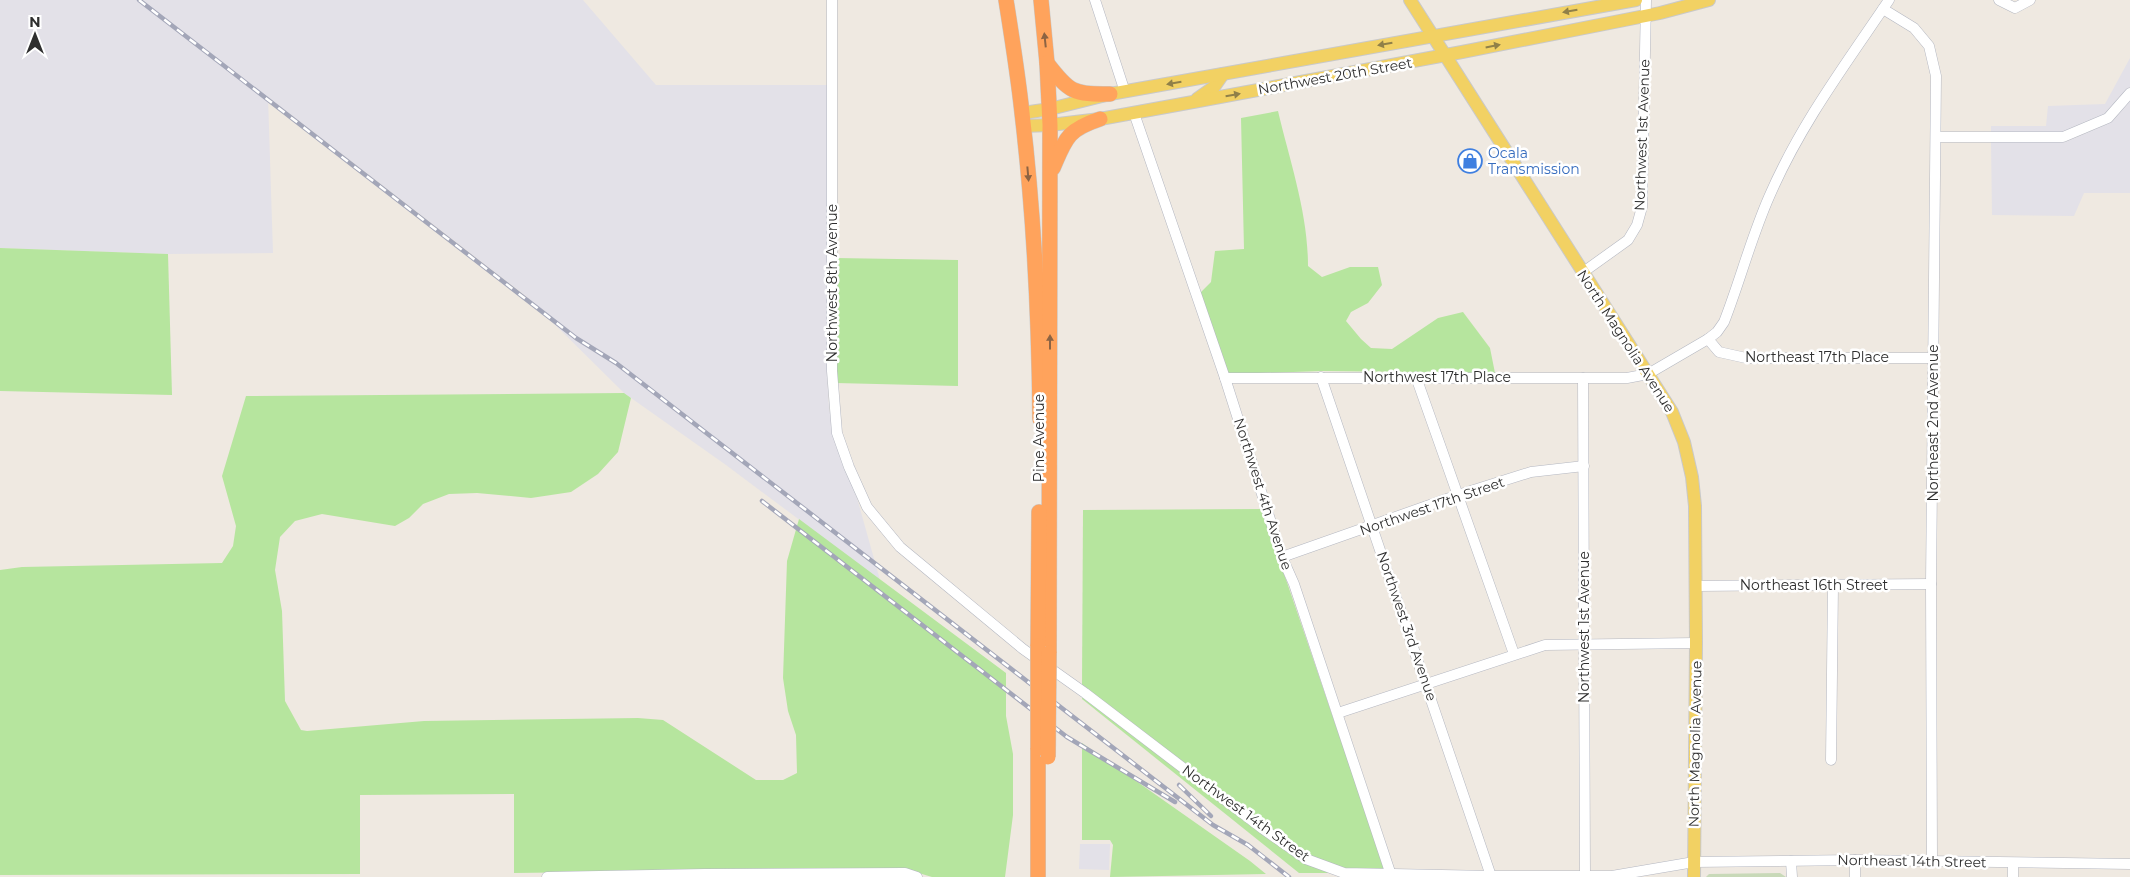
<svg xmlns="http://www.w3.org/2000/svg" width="2130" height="877" viewBox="0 0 2130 877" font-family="Montserrat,sans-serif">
<rect width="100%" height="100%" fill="#efe9e1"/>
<g fill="#e3e1e8">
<polygon points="0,0 583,0 656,85 828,85 827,371 829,408 834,434 857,498 880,580 726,465 624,393 526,296 268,97 273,253 168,254 0,248"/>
<polygon points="2130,58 2130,87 2105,114 2062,133 1991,133 1991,126 2046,126 2048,106 2105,104"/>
<polygon points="2130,100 2130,193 2084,193 2074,216 1992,215 1991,142 2065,142 2109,123"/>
<polygon points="1080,844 1110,844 1109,870 1079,869"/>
</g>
<g fill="#b6e59e">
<path d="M 1278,111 C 1290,162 1308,213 1308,266 L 1322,277 L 1350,267 L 1378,267 L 1382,285 L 1368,303 L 1351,312 L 1346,321 L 1361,339 L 1371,348 L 1392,349 L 1438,318 L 1463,312 L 1490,348 L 1495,373 L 1323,371 L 1228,374 L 1200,293 L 1211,282 L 1215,251 L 1244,249 L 1241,118 Z"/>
<polygon points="0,248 168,254 172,395 0,391"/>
<polygon points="836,258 958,260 958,386 836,383"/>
<polygon points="624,393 631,398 618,452 598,474 571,492 531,498 477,493 449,494 423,504 409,518 395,526 322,514 295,521 280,537 275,570 282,611 285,701 301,730 307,731 424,721 638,718 663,720 756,780 783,780 797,773 796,735 788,711 783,678 787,561 799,519 1006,673 1006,716 1013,754 1013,815 1005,877 932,877 902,868 514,873 514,794 360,795 360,874 0,875 0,570 22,567 222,563 233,546 236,526 222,476 246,396"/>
<polygon points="1262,509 1385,870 1345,869 1308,855 1266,825 1082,685 1083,510"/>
<polygon points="1082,696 1331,873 1299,873 1082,699"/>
<polygon points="1082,743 1250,861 1266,874 1110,877 1113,845 1110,840 1082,840"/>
</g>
<polygon fill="#c8d9b8" points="1780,873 1786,877 1706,877 1709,874"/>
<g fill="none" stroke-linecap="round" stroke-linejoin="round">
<g stroke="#b4b7c1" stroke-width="11">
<g id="minor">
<polyline points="832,0 832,371 837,433 849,467 867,507 900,547 1023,649 1085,693 1263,829 1306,859 1344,873 1491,876 1612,876 1694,862 1855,860 2130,864"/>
<polyline points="1095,0 1125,92"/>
<polyline points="1999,0 2015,8 2030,0"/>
<polyline points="1883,9 1914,28 1929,46 1936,76 1931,584 1932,860"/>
<polyline points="1134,113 1225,378 1282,557 1294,584 1391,875"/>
<polyline points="1936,137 2063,137 2108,118 2130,93"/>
<polyline points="1582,273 1628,240 1637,225 1642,207 1646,0"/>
<polyline points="1708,339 1719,352 1746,358 1933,358"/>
<polyline points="1321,377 1491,876"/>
<polyline points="1416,377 1514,654"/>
<path d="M 1225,378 L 1627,378 L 1648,374 L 1708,339 L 1717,332 L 1724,322 C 1740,281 1751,238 1769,197 C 1800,125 1845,65 1889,0"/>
<polyline points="1583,378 1585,876"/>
<polyline points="1282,557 1458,495 1531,472 1584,466"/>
<polyline points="1696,586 1931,584"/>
<polyline points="1338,713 1545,645 1696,643"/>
<polyline points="1831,760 1833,585"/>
<polyline points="1855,860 1855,877"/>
<polyline points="1791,861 1792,877"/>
<polyline points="547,877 705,874 905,873 917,877"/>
<polyline points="2013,877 2013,863"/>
</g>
</g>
<g stroke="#c9c9c9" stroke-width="14">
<g id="major">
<polyline points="1410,0 1672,412 1684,442 1692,477 1695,506 1696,643 1694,877"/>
<polyline points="1197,99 1214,87 1223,74"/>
<polyline points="1023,113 1050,109 1110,94 1636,0"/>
<polyline points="1024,126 1050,125 1100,119 1193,102 1462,52 1660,13 1709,0"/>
</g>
</g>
<g stroke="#c9c9c9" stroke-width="16">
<g id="highway">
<path d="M 1006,0 C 1012,38 1018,75 1022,113 C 1034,214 1039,317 1040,419"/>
<polyline points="1041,0 1047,63 1050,125 1049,653"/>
<path d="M 1047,63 C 1069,92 1074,95 1110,94"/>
<path d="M 1053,168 C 1066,138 1067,130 1100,119"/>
<polyline points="1038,646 1039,512"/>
<polyline points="1038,748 1038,877"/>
</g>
</g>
<use href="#minor" stroke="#fff" stroke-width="10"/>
<use href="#major" stroke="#f2d163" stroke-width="12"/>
<use href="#highway" stroke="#ffa35c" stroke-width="15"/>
<g stroke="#a3a6b8" stroke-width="4.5">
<g id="rail">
<polyline points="139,0 576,338 616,363 1213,825 1248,845 1289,877"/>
<polyline points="762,501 1067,737 1175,802"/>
<polyline points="1179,785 1211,816"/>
</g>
</g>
<use href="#rail" stroke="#fff" stroke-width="2.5" stroke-dasharray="8" stroke-linecap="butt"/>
<g stroke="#c9c9c9" stroke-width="16" stroke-linecap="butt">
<g id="highway-bridge">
<polyline points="1038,748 1038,646"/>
<polyline points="1048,757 1049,653"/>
</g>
</g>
<use href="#highway-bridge" stroke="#ffa35c" stroke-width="15"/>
</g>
<defs><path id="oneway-solid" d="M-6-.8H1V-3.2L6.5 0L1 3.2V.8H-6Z" transform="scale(1.25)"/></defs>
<g fill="#908048">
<use href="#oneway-solid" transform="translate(1570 11) rotate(170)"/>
<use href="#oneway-solid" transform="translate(1385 44) rotate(170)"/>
<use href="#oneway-solid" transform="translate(1493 46) rotate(-11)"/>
<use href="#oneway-solid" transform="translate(1174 83) rotate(170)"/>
<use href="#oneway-solid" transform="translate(1233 95) rotate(-10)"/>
</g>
<g fill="#8c6343">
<use href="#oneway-solid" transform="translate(1045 40) rotate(-96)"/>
<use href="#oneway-solid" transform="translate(1028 174) rotate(85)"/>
<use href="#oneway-solid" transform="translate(1050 342) rotate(-90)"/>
</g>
<defs>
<g id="shop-ring" transform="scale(1.25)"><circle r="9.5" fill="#fff" stroke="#3f7fe0" stroke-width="1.5"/><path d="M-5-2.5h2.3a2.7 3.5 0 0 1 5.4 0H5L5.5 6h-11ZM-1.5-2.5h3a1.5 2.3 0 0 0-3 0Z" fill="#3f7fe0"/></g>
</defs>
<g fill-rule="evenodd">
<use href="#shop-ring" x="1470" y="161"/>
</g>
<g text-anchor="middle" stroke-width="5" stroke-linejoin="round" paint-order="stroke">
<g font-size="14" fill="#2e2e2e" stroke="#fff">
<text transform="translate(1335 76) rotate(-10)" y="5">Northwest 20th Street</text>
<text transform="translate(1642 135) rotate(-88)" y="5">Northwest 1st Avenue</text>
<text transform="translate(832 283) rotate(-90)" y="5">Northwest 8th Avenue</text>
<text transform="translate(1626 341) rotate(57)" y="5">North Magnolia Avenue</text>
<text x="1817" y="362">Northeast 17th Place</text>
<text x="1437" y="382">Northwest 17th Place</text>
<text transform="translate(1933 423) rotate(-90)" y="5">Northeast 2nd Avenue</text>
<text transform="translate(1039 438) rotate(-90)" y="5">Pine Avenue</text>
<text transform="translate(1263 494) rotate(72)" y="5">Northwest 4th Avenue</text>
<text transform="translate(1432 506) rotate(-19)" y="5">Northwest 17th Street</text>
<text x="1814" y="590">Northeast 16th Street</text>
<text transform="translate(1407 626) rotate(71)" y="5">Northwest 3rd Avenue</text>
<text transform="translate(1584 627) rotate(-90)" y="5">Northwest 1st Avenue</text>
<text transform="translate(1695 744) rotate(-89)" y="5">North Magnolia Avenue</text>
<text transform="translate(1246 813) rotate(36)" y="5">Northwest 14th Street</text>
<text transform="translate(1912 861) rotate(1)" y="5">Northeast 14th Street</text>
</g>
<g font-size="14" fill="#366cbe" stroke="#fff" text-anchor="start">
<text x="1488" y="158">Ocala<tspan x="1488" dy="16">Transmission</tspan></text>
</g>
</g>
<g transform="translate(35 35)" stroke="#ffffff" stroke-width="4" paint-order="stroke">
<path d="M0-4L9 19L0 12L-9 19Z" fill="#2e2e2e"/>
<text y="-8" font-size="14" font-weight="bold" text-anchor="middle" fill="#2e2e2e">N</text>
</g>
</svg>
